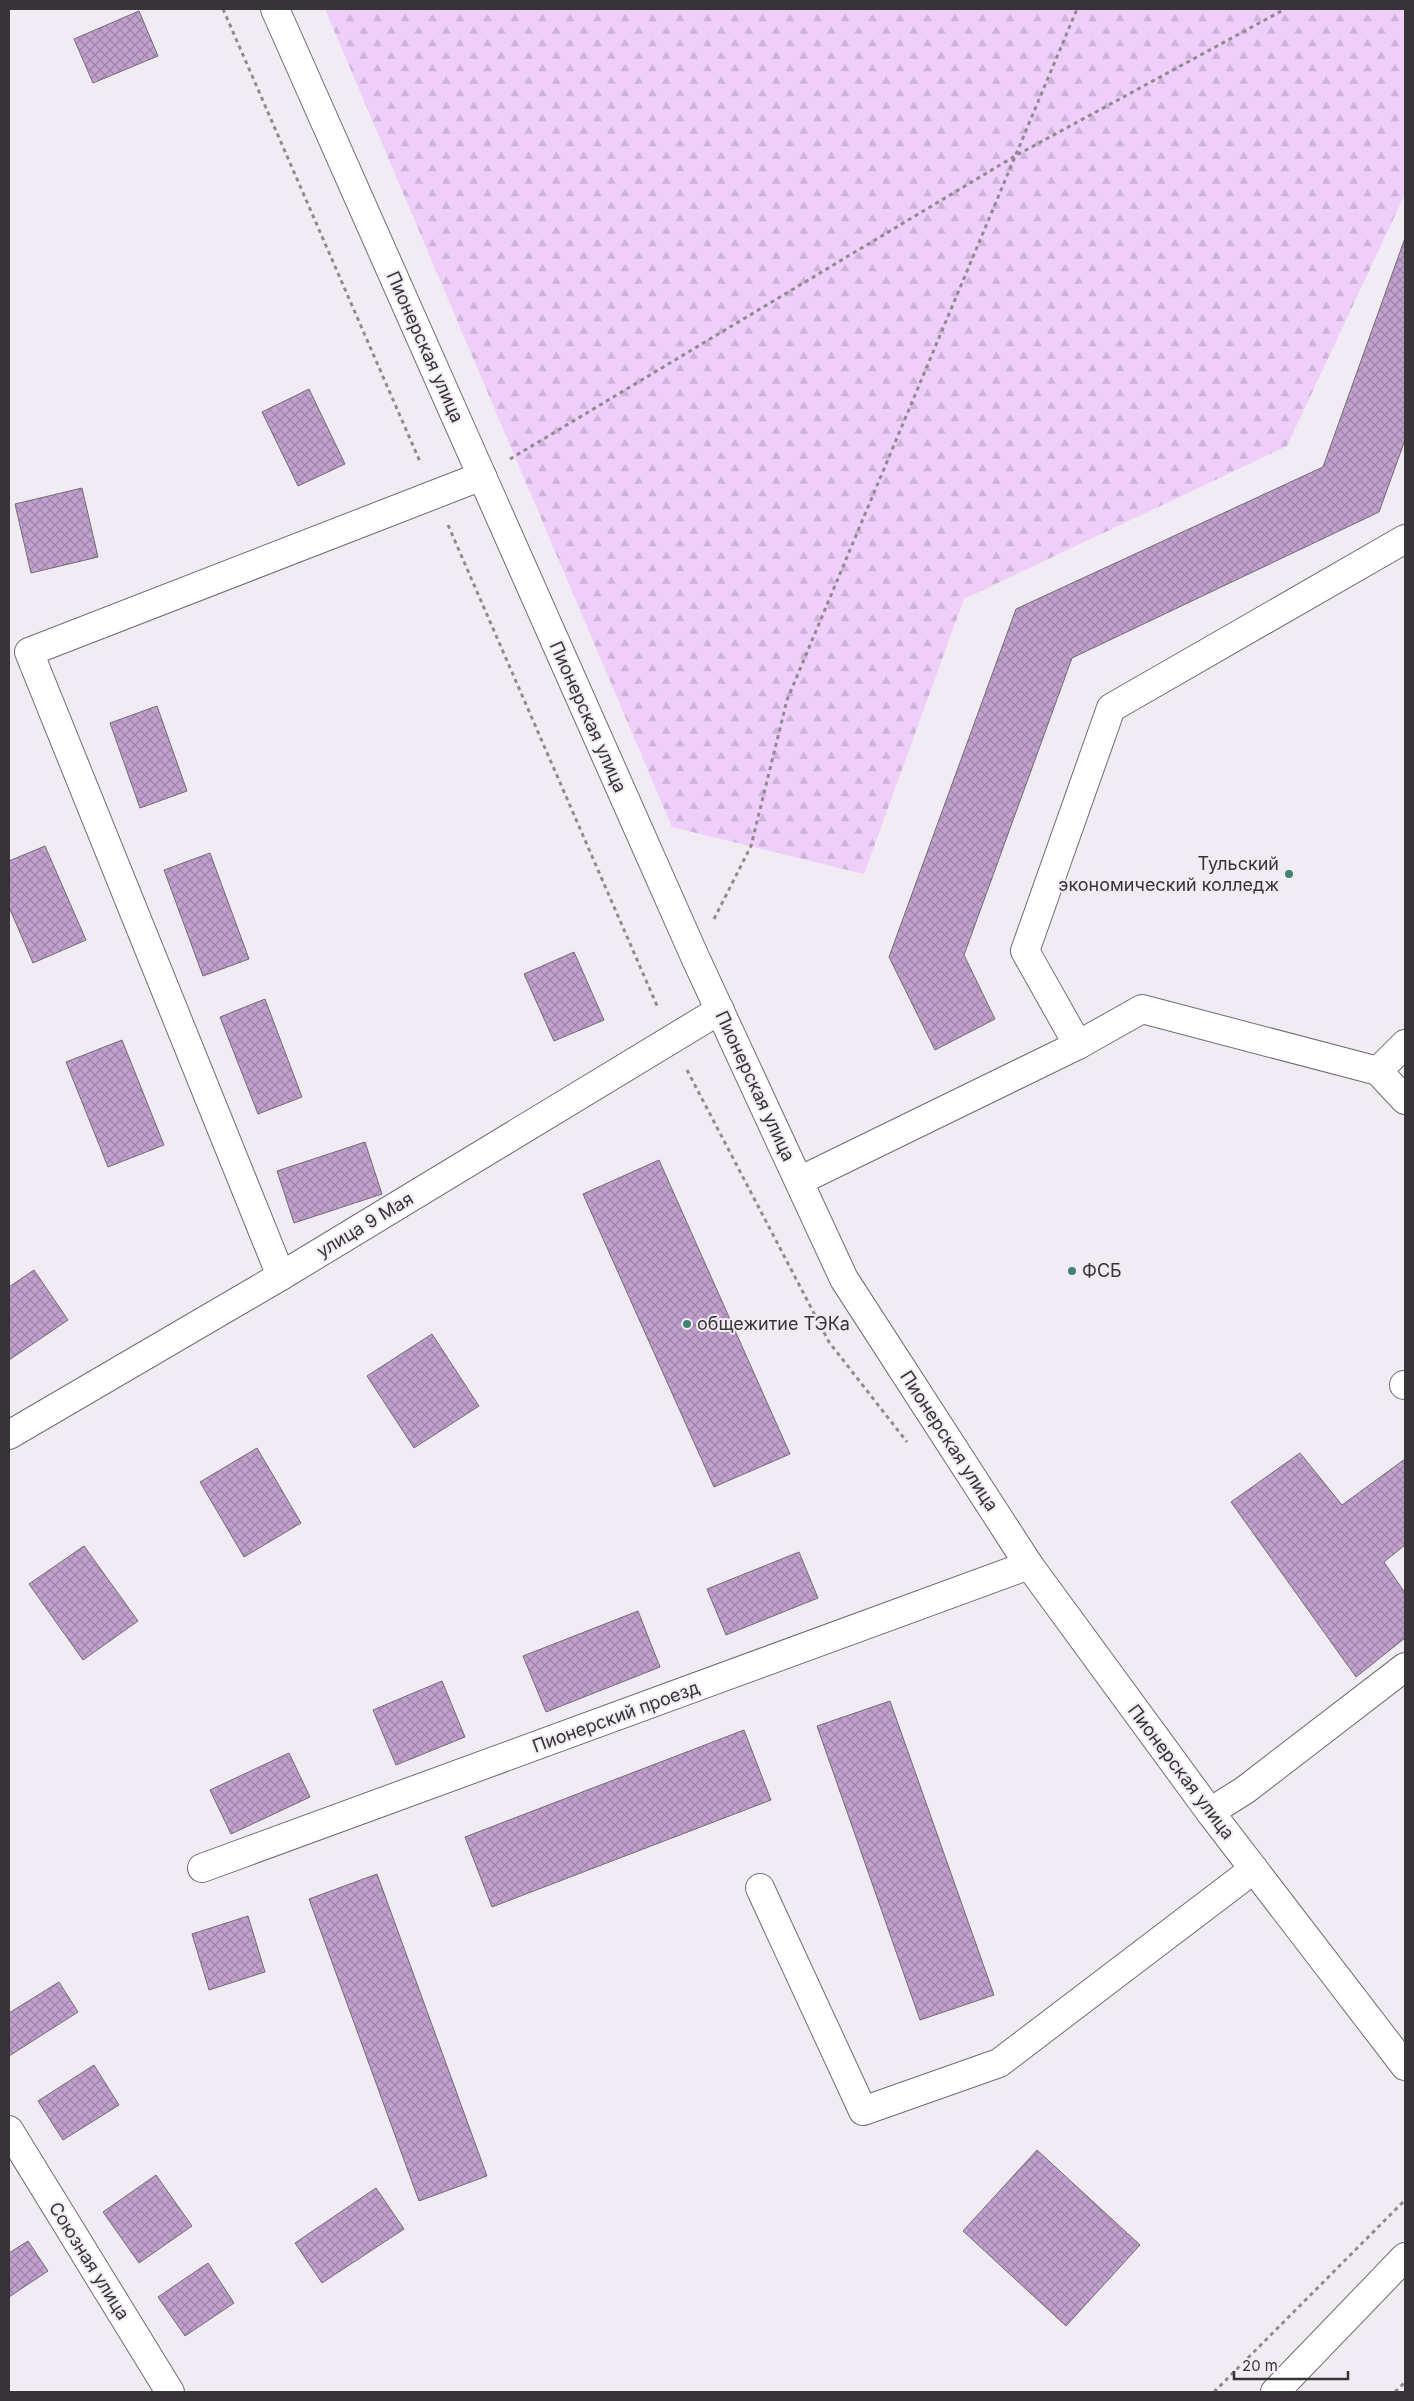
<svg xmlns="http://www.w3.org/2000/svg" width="1414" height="2401" viewBox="0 0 1414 2401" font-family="Inter,sans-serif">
<defs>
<pattern id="forest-firs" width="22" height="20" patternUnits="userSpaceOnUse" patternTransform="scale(1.25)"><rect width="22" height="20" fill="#efcefa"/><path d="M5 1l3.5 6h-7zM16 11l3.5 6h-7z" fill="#ceb2d7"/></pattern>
<pattern id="building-cross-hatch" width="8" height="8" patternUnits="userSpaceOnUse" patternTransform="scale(1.25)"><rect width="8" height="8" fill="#c2a0ce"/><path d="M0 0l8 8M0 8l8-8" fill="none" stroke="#9e83a8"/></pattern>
</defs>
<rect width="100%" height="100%" fill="#f1ebf3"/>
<polygon fill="url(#forest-firs)" points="325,9 1405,9 1405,194 1287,446 964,599 864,874 672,827"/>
<g fill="url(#building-cross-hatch)" stroke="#726d74">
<polygon points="139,11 158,56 93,83 74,39"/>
<polygon points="1405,238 1405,440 1379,512 1072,658 964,955 995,1019 935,1050 889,957 1016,609 1323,467"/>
<polygon points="309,389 345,464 298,486 262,412"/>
<polygon points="82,488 98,557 31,573 15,504"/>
<polygon points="157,706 187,791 140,808 110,723"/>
<polygon points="45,846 86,940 33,963 9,907 9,861"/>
<polygon points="210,853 249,959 203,976 164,870"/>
<polygon points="574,952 604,1020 554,1041 524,974"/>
<polygon points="265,999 302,1097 258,1114 220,1017"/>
<polygon points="122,1040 164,1145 108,1167 66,1062"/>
<polygon points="365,1142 382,1194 294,1223 277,1171"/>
<polygon points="659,1160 790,1454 714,1487 583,1194"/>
<polygon points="34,1270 68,1320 9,1360 9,1287"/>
<polygon points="432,1334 479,1406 414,1448 367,1376"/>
<polygon points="257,1448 301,1523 244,1557 200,1482"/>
<polygon points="1300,1453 1342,1505 1405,1459 1405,1545 1384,1562 1405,1593 1405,1638 1356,1677 1231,1502"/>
<polygon points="84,1546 138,1621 83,1660 29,1584"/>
<polygon points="799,1552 818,1598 726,1635 707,1589"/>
<polygon points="638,1611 660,1667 546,1712 523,1656"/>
<polygon points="442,1681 465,1737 396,1765 373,1710"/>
<polygon points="890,1701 994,1995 920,2020 817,1726"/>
<polygon points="744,1730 771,1800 492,1907 465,1837"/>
<polygon points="289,1753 310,1797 231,1834 210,1790"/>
<polygon points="377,1874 487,2176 419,2201 309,1899"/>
<polygon points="248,1916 265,1972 209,1990 192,1934"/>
<polygon points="59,1982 78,2012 9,2056 9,2013"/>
<polygon points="94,2065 119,2105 63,2140 38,2101"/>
<polygon points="1037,2150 1140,2245 1066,2326 963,2231"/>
<polygon points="156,2175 192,2226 139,2263 103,2212"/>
<polygon points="376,2188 404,2229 322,2283 295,2243"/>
<polygon points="28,2241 48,2271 9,2297 9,2253"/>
<polygon points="208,2263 234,2303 185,2336 158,2297"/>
</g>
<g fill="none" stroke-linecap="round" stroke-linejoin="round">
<g stroke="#716c73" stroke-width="30">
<g id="minor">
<polyline points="275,9 695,957 844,1279 1029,1565 1210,1812 1405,2066"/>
<polyline points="1078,1045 1025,951 1111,708 1405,539"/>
<polyline points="1378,1071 1405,1044"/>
<polyline points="799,1181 1078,1045 1142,1009 1378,1071 1405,1100"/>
<polyline points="281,1276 29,652 482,476"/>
<polyline points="1404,1385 1405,1385"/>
<polyline points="9,1435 281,1276 720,1010"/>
<polyline points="1210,1812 1245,1790 1405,1667"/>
<polyline points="202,1868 1029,1565"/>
<polyline points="760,1888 863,2111 999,2063 1254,1869"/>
<polyline points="9,2130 170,2392"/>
</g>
</g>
<g stroke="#716c73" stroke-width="30">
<polyline id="major" points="1275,2392 1405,2257"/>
</g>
<g stroke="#908b91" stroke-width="3" stroke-dasharray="4 4" stroke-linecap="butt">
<polyline points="223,9 421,464"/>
<polyline points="510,459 1015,156 1285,9"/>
<polyline points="448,525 658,1008"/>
<polyline points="714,919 751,846 787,700 1077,9"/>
<polyline points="687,1070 829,1342 907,1442"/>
<polyline points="1214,2392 1405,2200"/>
<polyline points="1395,2392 1405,2382"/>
</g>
<use href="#minor" stroke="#fff" stroke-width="28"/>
<use href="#major" stroke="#fff" stroke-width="28"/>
</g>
<g fill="#428373" stroke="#f1ebf3" stroke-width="2">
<circle cx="1289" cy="874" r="5"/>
<circle cx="1072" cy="1271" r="5"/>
<circle cx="687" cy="1324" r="5"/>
</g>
<g text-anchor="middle" stroke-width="4" stroke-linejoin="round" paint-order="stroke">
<g font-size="18" fill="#373437" stroke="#f1ebf3">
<text transform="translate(425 347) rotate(66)" y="6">Пионерская улица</text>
<text transform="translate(588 717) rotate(66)" y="6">Пионерская улица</text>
<text transform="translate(755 1086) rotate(65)" y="6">Пионерская улица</text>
<text transform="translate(365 1225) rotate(-31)" y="6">улица 9 Мая</text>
<text transform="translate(949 1441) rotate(57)" y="6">Пионерская улица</text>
<text transform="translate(616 1717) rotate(-20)" y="6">Пионерский проезд</text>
<text transform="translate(1181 1772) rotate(53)" y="6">Пионерская улица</text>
<text transform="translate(89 2261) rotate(58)" y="6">Союзная улица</text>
</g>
<g font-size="18" fill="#373437" stroke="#f1ebf3" text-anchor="start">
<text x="1279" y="870" text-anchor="end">Тульский<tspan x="1279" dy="21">экономический колледж</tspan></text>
<text x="1082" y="1277">ФСБ</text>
<text x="697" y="1330">общежитие ТЭКа</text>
</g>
</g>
<rect width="1414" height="2401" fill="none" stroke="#373437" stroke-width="20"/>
<path d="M1234 2371v8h114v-8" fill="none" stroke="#373437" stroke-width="2.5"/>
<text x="1242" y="2371" font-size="15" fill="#373437" stroke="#f1ebf3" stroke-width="4" paint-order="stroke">20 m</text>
</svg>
